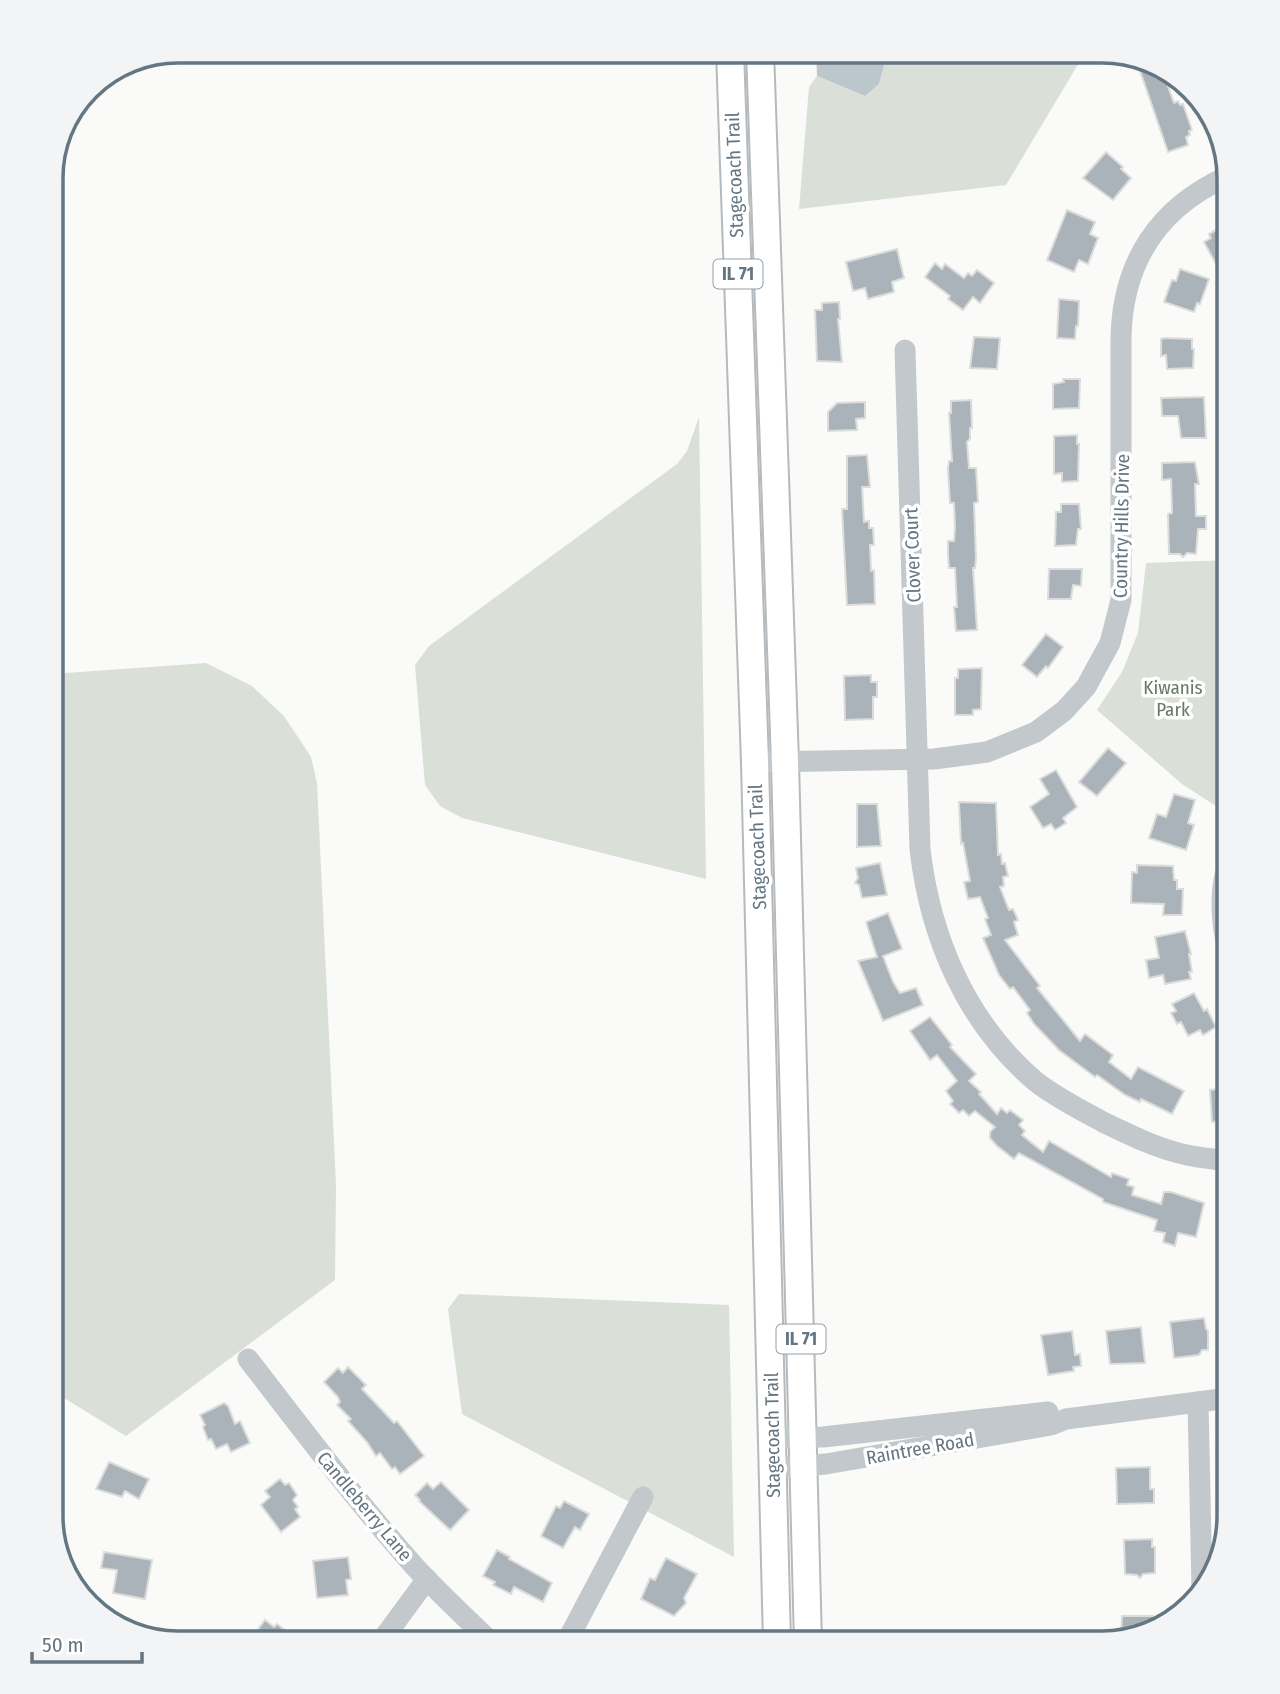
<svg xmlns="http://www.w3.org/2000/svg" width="1280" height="1694" viewBox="0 0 1280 1694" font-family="'Fira Sans Condensed',sans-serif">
<rect width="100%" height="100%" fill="#fafaf8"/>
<g fill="#dadfd7">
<polygon points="888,51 1086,51 1006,185 799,209 809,87 817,76 865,96 879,84"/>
<polygon points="699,417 706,879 462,818 440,806 425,785 415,665 429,646 677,464 687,451"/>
<polygon points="1229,560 1229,796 1219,808 1182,784 1097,710 1122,672 1138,633 1146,563"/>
<polygon points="206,663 252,686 284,716 311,757 317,783 336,1185 335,1280 126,1436 51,1390 51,679 66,673"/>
<polygon points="459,1294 729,1305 734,1557 462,1414 448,1309"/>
</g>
<polygon fill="#bbc7cb" points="816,51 888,51 879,84 865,96 817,76"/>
<g fill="#aab3b9" stroke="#dcdcda" stroke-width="2">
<polygon points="1136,59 1165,68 1173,75 1165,78 1174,103 1178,101 1180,105 1183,104 1192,130 1189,131 1190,135 1186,137 1188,145 1168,152"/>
<polygon points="1106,152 1123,167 1121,169 1131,178 1113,200 1083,178"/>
<polygon points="1067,210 1095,222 1090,234 1098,238 1088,264 1079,260 1074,272 1047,260"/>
<polygon points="1229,223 1229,257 1216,264 1204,242 1211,238 1209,234"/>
<polygon points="897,249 904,278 892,282 894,292 868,299 865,288 853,291 846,262"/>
<polygon points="935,263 942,269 945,264 964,278 968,273 972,276 977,270 994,283 980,303 973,297 963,310 948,299 950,296 925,277"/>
<polygon points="1180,269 1209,279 1200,304 1197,303 1194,312 1164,302 1172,280 1176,281"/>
<polygon points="1059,299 1079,301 1078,326 1076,326 1075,339 1057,338"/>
<polygon points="839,302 840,319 838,319 842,362 817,361 815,310 822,310 822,303"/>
<polygon points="974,337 1000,338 997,369 970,368"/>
<polygon points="1165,338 1192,339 1192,349 1194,349 1193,368 1167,369 1166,355 1161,356 1161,339"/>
<polygon points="1063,379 1080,379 1079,408 1053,409 1053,384 1064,382"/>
<polygon points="1204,397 1206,438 1181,438 1178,416 1162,416 1161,398"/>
<polygon points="971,400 972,428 970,428 970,439 967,442 969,468 976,468 978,502 974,503 976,559 975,568 973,568 977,630 956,631 954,607 957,607 955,568 949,568 948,555 948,541 954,541 955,527 954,503 950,503 948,469 949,461 952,461 949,413 951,413 951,401"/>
<polygon points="865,402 865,418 856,419 857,430 828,431 828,412 837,403"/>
<polygon points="1077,435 1077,444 1079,444 1078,481 1062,482 1062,473 1054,474 1054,436"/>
<polygon points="867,455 870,487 862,487 864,522 869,521 869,528 873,528 874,545 870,545 871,571 874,570 875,604 847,605 842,509 847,509 847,456"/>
<polygon points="1195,462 1199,484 1195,484 1196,516 1206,516 1206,529 1198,529 1196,554 1187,553 1183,557 1180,554 1169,554 1168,514 1172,513 1171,479 1162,480 1162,463"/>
<polygon points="1061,504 1079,504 1081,529 1078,529 1076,545 1055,546 1056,512 1061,512"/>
<polygon points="1049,569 1082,569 1081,586 1073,585 1071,599 1048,599"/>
<polygon points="1046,634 1063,647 1048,668 1046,666 1037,677 1022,665"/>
<polygon points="982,668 981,709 973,710 973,715 955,715 955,678 958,678 958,669"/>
<polygon points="871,675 871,682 877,682 877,697 873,697 873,719 845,720 844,676"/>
<polygon points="1108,748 1126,763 1097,796 1079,782"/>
<polygon points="1056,770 1077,807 1063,818 1066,823 1055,830 1051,824 1043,828 1030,807 1049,794 1040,779"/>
<polygon points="1174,794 1195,800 1188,823 1194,825 1186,850 1149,838 1157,814 1166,817"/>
<polygon points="959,802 996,803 998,855 1001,854 1002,864 1005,863 1008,876 1003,877 1004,886 1000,887 1009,910 1013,909 1018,920 1014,922 1018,935 1005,940 1040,986 1037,988 1080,1041 1085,1034 1113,1055 1109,1062 1131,1079 1138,1067 1184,1091 1172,1114 1141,1099 1140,1102 1125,1095 1097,1075 1095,1077 1059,1050 1034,1024 1027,1013 1030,1010 1013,987 1010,989 999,975 983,938 991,935 985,919 988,918 980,897 968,899 964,882 970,881 963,843 961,844"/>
<polygon points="857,804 877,804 881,846 857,847"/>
<polygon points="880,863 887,895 862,898 859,885 855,883 858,878 856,868"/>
<polygon points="1137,865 1173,866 1174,880 1177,880 1177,889 1183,889 1182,915 1163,915 1164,904 1131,903 1132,872 1137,873"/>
<polygon points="888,913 902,949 883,956 893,982 900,993 916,988 923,1005 883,1021 858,961 877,957 866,922"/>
<polygon points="1185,931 1191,954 1189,954 1192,972 1189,972 1191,979 1165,984 1163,975 1149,978 1146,960 1159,958 1155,937"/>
<polygon points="1194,993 1204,1011 1207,1009 1216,1027 1203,1035 1200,1030 1188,1036 1181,1022 1177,1024 1171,1013 1176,1011 1172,1004"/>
<polygon points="930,1017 952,1045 950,1047 976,1074 969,1081 981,1092 979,1094 997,1114 1001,1108 1007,1113 1010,1110 1023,1120 1019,1125 1025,1131 1022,1135 1043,1152 1049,1141 1111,1177 1112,1173 1129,1179 1127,1185 1134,1187 1132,1195 1161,1204 1164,1192 1171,1192 1204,1203 1196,1237 1178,1233 1175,1246 1163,1242 1165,1233 1154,1231 1157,1220 1103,1202 1103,1199 1019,1153 1014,1159 997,1146 990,1138 990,1132 995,1127 975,1111 969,1116 963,1110 959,1113 950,1104 953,1101 946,1091 957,1081 937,1055 930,1060 910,1031"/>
<polygon points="1229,1088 1229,1120 1212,1122 1210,1090"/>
<polygon points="1204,1318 1206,1329 1208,1331 1208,1350 1202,1350 1199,1355 1174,1358 1170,1322"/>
<polygon points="1141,1327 1145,1363 1110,1364 1106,1331"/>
<polygon points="1072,1331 1075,1355 1080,1354 1081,1366 1073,1367 1074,1371 1048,1375 1041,1335"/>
<polygon points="348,1367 366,1385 362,1389 394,1423 397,1421 424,1456 400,1474 395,1467 392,1469 380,1453 376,1456 367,1442 348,1421 351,1419 337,1405 340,1402 338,1397 324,1382 338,1368 343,1373"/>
<polygon points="224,1403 228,1406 235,1424 240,1421 250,1443 231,1452 227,1444 216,1449 211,1439 208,1440 203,1427 205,1425 200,1415"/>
<polygon points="109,1462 149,1479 139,1499 125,1491 122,1497 96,1489"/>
<polygon points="1150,1467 1150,1489 1154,1489 1154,1503 1117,1504 1116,1468"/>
<polygon points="280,1479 285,1485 289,1483 297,1495 293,1500 298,1507 295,1509 300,1517 281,1532 261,1505 270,1497 265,1491"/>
<polygon points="441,1482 469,1510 450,1530 419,1501 420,1500 415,1495 427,1483 433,1489"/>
<polygon points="564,1501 589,1514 580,1530 575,1527 563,1548 541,1536 556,1506 560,1508"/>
<polygon points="1152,1539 1152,1547 1155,1547 1155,1573 1143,1574 1140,1578 1137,1575 1125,1574 1124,1540"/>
<polygon points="497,1550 510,1557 509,1559 552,1583 543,1602 514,1587 511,1594 493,1585 495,1582 483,1576"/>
<polygon points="104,1552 152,1560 145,1599 113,1593 117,1570 101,1568"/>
<polygon points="348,1557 351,1579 346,1580 348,1595 317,1598 313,1561"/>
<polygon points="666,1558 697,1574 684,1598 686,1603 674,1616 641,1599 650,1578 655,1580"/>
<polygon points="1122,1616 1153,1616 1155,1627 1121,1637"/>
<polygon points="265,1620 274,1627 277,1624 302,1643 253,1643 257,1639 253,1636"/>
</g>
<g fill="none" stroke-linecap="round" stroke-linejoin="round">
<g stroke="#b5babe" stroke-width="30">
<g id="major">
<polyline points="730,51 755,762 777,1643"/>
<polyline points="760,51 785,762 808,1643"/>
</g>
</g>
<g stroke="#c3c8cc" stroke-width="21">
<path d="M 905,350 L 920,849 C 930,937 966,1022 1035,1081 C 1055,1097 1081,1110 1103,1122 C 1130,1135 1158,1149 1187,1155 C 1201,1158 1215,1159 1229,1161"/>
<path d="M 755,762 L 934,759 L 987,752 L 1036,732 L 1064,711 L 1086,687 L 1110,643 L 1121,600 L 1121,339 C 1122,262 1159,207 1228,176"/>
<path d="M 1229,956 C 1222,927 1218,890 1229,862"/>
<path d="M 248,1359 C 303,1430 356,1501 416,1568 C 440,1594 466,1618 492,1643"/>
<polyline points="1198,1402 1202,1590"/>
<polyline points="773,1438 823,1437 1048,1412"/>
<polyline points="773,1468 826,1464 1051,1425 1066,1419 1229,1398"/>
<polyline points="380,1643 427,1579"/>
<polyline points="566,1643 643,1497"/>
</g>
<use href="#major" stroke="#fff" stroke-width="26"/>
</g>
<g text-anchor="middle" stroke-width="7" stroke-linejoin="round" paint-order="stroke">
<g fill="#fff" stroke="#939fa8" stroke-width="2">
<rect x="713.5" y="259.5" width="49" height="29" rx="5"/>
<rect x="776.5" y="1324.5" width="49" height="29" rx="5"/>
</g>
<g font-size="18" font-weight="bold" fill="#657683">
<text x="738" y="280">IL 71</text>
<text x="801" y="1345">IL 71</text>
</g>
<g font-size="19" fill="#657683" stroke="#fff">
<text transform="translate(734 175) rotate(-92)" y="7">Stagecoach Trail</text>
<text transform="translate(1121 526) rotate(-89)" y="7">Country Hills Drive</text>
<text transform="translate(912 555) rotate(-92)" y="7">Clover Court</text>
<text transform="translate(757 847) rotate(-92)" y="7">Stagecoach Trail</text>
<text transform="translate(772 1435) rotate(-91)" y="7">Stagecoach Trail</text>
<text transform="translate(920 1448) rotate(-10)" y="7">Raintree Road</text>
<text transform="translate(365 1506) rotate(50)" y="7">Candleberry Lane</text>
</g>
<g font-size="19" fill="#687a64" stroke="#fff">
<text x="1173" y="694">Kiwanis<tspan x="1173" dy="22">Park</tspan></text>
</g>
</g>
<path d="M0 0H1280V1694H0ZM178 63H1102A115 115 0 0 1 1217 178V1516A115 115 0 0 1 1102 1631H178A115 115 0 0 1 63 1516V178A115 115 0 0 1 178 63Z" fill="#f3f4f5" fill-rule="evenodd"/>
<path fill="none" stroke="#657683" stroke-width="3.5" d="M178 63H1102A115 115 0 0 1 1217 178V1516A115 115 0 0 1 1102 1631H178A115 115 0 0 1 63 1516V178A115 115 0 0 1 178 63Z"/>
<path d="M32 1652v10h110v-10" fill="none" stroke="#657683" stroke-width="3.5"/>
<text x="42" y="1652" font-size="21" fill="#657683" stroke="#ffffff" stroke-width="5" paint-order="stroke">50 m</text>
</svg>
